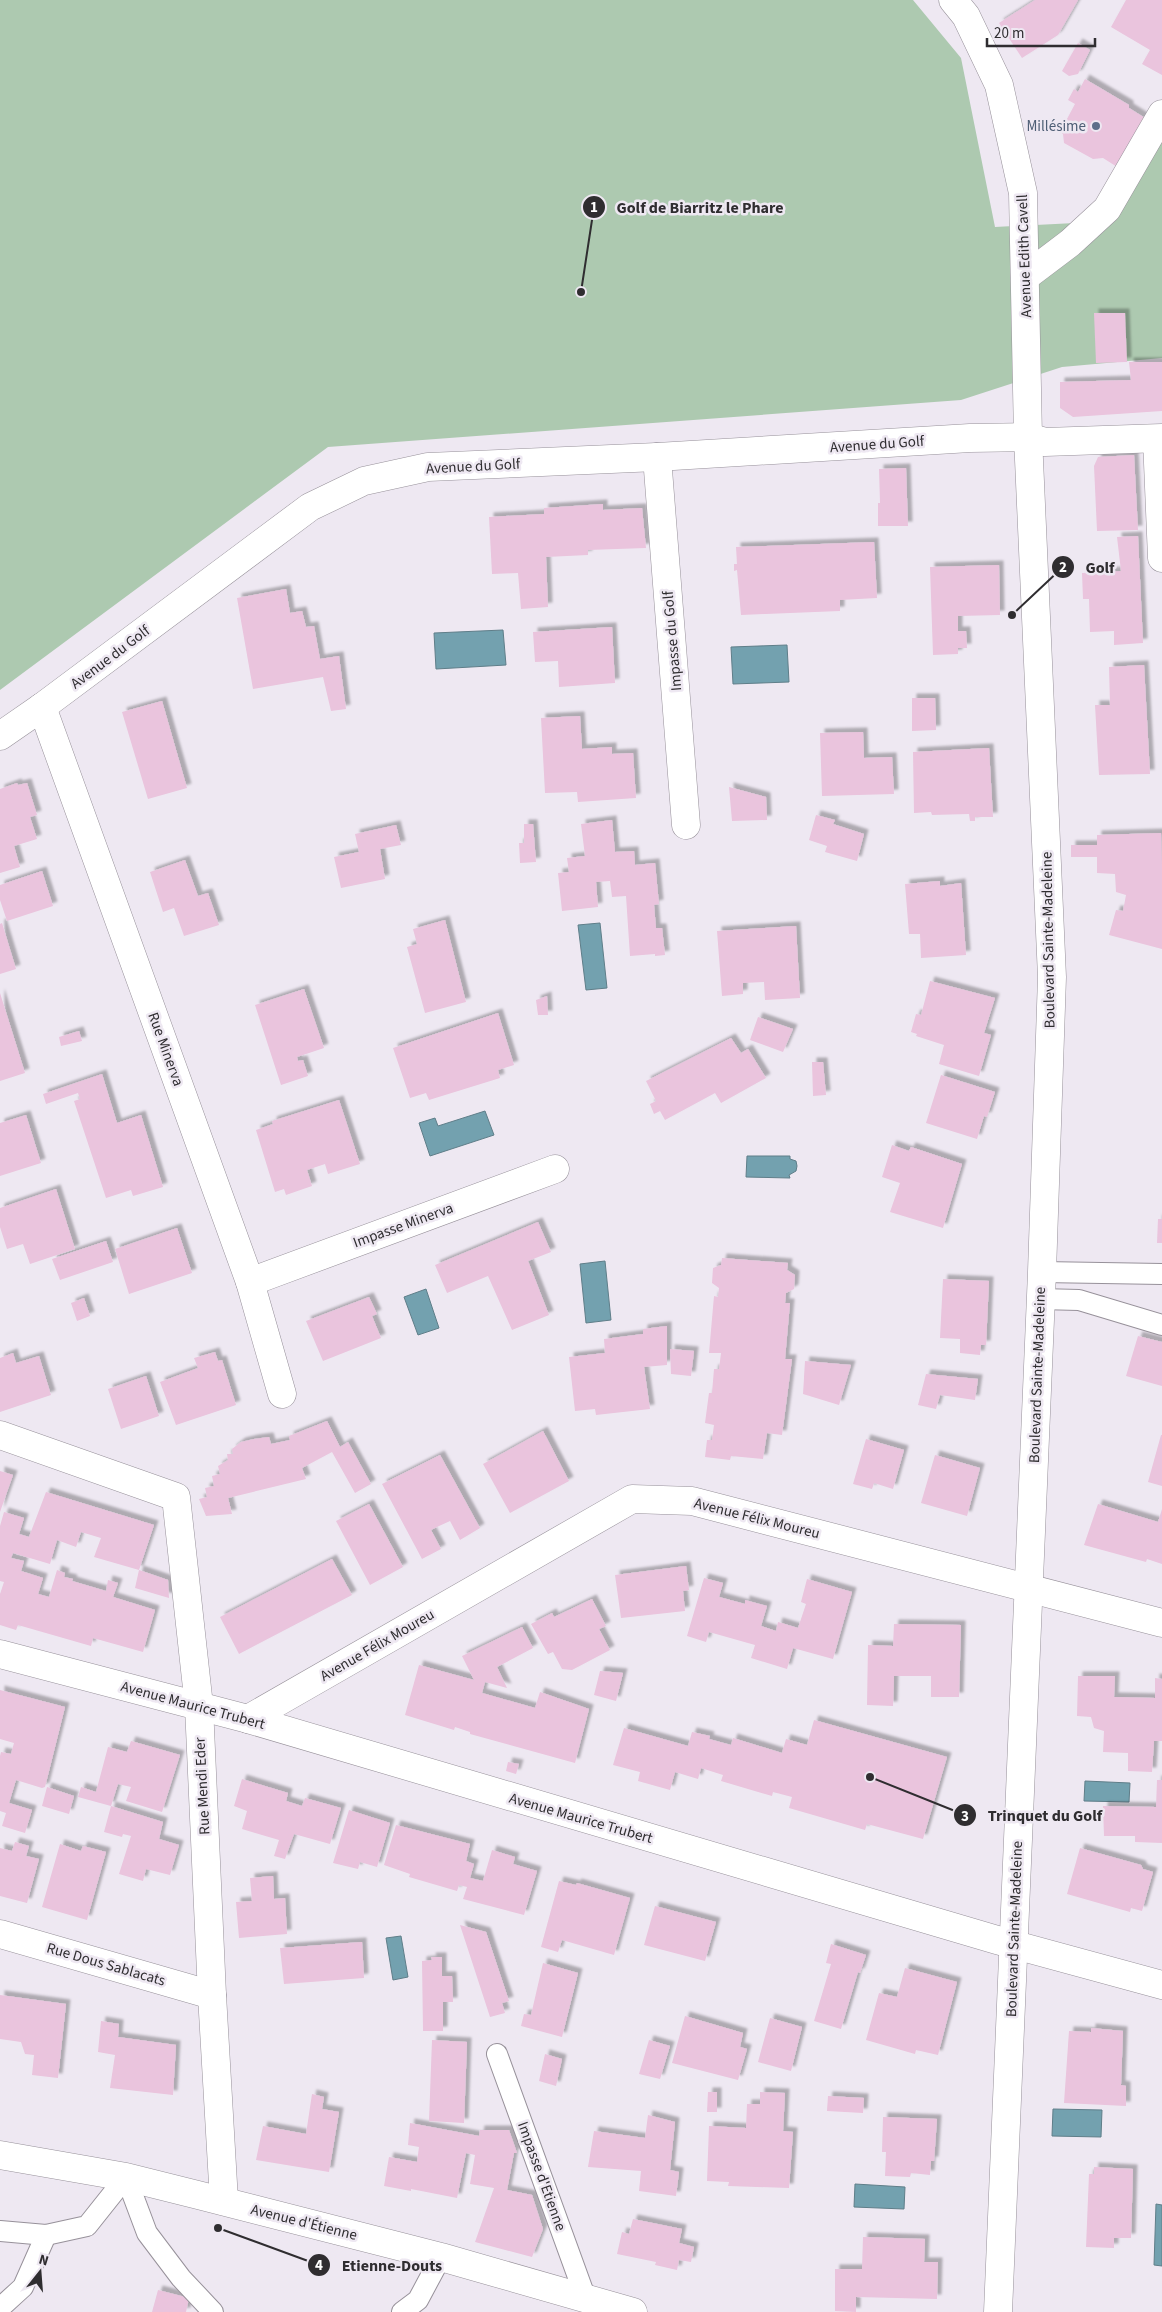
<svg xmlns="http://www.w3.org/2000/svg" width="1162" height="2312" viewBox="0 0 1162 2312" font-family="'Source Sans 3',sans-serif">
<defs>
<filter id="shadow"><feDropShadow dx="4.5" dy="-4.5" stdDeviation="1" flood-color="#0004"/></filter>
</defs>
<rect width="100%" height="100%" fill="#eee8f2"/>
<polygon fill="#adc9b0" points="0,0 913,0 961,58 995,227 1114,221 1162,141 1162,358 1062,367 961,400 328,447 0,690"/>
<g fill="#73a1af" stroke="#5f7e89">
<polygon points="503,630 506,665 436,669 434,633"/>
<polygon points="787,645 789,682 733,684 731,647"/>
<polygon points="600,923 607,988 586,990 578,925"/>
<polygon points="485,1111 494,1135 430,1156 419,1123 435,1118 438,1126"/>
<polygon points="747,1156 790,1156 790,1159 796,1161 797,1166 796,1171 789,1175 790,1178 746,1177"/>
<polygon points="605,1261 611,1320 586,1323 580,1264"/>
<polygon points="426,1289 439,1328 418,1335 404,1297"/>
<polygon points="1085,1781 1130,1783 1129,1802 1084,1801"/>
<polygon points="401,1936 408,1977 393,1980 386,1938"/>
<polygon points="1053,2109 1102,2110 1101,2137 1052,2136"/>
<polygon points="855,2184 905,2187 904,2209 854,2207"/>
<polygon points="1156,2204 1162,2205 1162,2266 1154,2265"/>
</g>
<g fill="#eac4dd" filter="url(#shadow)">
<polygon points="1035,0 1078,0 1058,35 1022,58 999,23"/>
<polygon points="1126,0 1162,0 1162,75 1142,64 1150,50 1111,27"/>
<polygon points="1078,43 1090,50 1078,74 1069,76 1062,71"/>
<polygon points="1085,79 1129,105 1129,108 1145,118 1122,170 1103,158 1093,159 1064,143 1063,134 1060,132 1075,104 1068,100 1074,89 1078,92"/>
<polygon points="1094,313 1125,313 1127,362 1096,363"/>
<polygon points="1129,362 1162,362 1162,411 1073,417 1060,408 1060,382 1131,380"/>
<polygon points="1134,455 1138,530 1097,531 1094,466 1098,457"/>
<polygon points="906,468 908,526 878,526 878,503 880,503 879,469"/>
<polygon points="603,504 603,510 642,508 646,548 588,550 588,555 546,557 548,607 521,609 518,573 492,574 489,517 544,514 544,508"/>
<polygon points="1138,536 1143,643 1114,645 1114,631 1090,632 1089,599 1083,599 1082,573 1121,571 1117,537"/>
<polygon points="874,542 877,598 840,600 840,611 741,615 737,570 734,571 734,564 737,564 736,547"/>
<polygon points="999,565 1000,615 958,616 958,631 966,631 967,648 958,648 958,654 933,655 930,567"/>
<polygon points="286,589 290,613 302,611 306,627 314,626 320,659 339,656 346,709 331,711 323,677 253,689 237,598"/>
<polygon points="612,627 615,683 559,687 558,661 535,662 533,632"/>
<polygon points="1144,665 1150,774 1099,775 1095,705 1110,705 1109,667"/>
<polygon points="912,698 935,698 936,730 912,731"/>
<polygon points="162,701 187,788 148,799 122,712"/>
<polygon points="580,716 582,749 612,747 612,754 633,753 636,798 578,802 577,792 545,793 541,718"/>
<polygon points="863,732 864,758 892,757 894,794 822,796 820,733"/>
<polygon points="989,748 993,817 975,817 975,821 970,821 969,814 932,815 931,812 914,813 913,752"/>
<polygon points="17,783 18,785 27,783 37,815 30,817 37,839 14,846 20,867 0,873 0,789"/>
<polygon points="729,787 766,797 767,820 732,821"/>
<polygon points="816,815 835,820 833,824 864,834 857,861 825,852 827,846 809,840"/>
<polygon points="612,820 615,852 634,851 635,865 655,863 659,904 654,905 656,928 662,928 665,955 655,956 655,954 630,956 626,896 612,897 610,881 596,882 598,907 562,911 558,873 569,872 567,858 585,856 581,824"/>
<polygon points="524,824 533,824 536,862 520,863 519,843 524,843"/>
<polygon points="396,825 401,845 380,849 385,879 341,888 334,857 359,852 355,834"/>
<polygon points="1161,833 1162,864 1162,949 1109,935 1116,910 1123,911 1126,895 1116,892 1115,874 1097,873 1097,857 1071,857 1071,845 1097,845 1097,835"/>
<polygon points="185,860 198,896 208,893 219,925 184,936 174,908 163,912 150,872"/>
<polygon points="42,871 53,906 7,921 0,900 0,885"/>
<polygon points="940,881 940,886 961,883 966,955 921,958 920,934 909,934 905,884"/>
<polygon points="445,920 466,1002 425,1013 407,947 417,944 413,929"/>
<polygon points="2,923 16,969 0,974 0,924"/>
<polygon points="796,926 800,998 765,1000 764,982 743,983 743,994 722,996 717,931"/>
<polygon points="930,981 995,998 984,1033 991,1035 979,1076 939,1064 944,1045 916,1036 917,1034 911,1032 916,1014 921,1015"/>
<polygon points="304,989 324,1048 297,1057 298,1061 303,1060 308,1076 281,1085 255,1005"/>
<polygon points="0,993 25,1073 0,1081"/>
<polygon points="547,996 548,1015 538,1015 536,1000"/>
<polygon points="498,1013 514,1065 498,1070 500,1078 429,1100 426,1093 410,1098 393,1048"/>
<polygon points="758,1017 793,1029 783,1052 750,1040"/>
<polygon points="79,1031 82,1041 61,1046 59,1037"/>
<polygon points="731,1038 741,1053 748,1049 766,1078 721,1103 715,1093 665,1120 660,1111 654,1114 650,1104 656,1101 646,1081"/>
<polygon points="812,1062 823,1062 826,1095 813,1096"/>
<polygon points="102,1074 117,1123 141,1115 163,1187 133,1196 131,1190 106,1198 74,1101 80,1099 78,1093 46,1104 43,1094"/>
<polygon points="941,1075 995,1092 987,1117 984,1116 977,1139 926,1123"/>
<polygon points="339,1100 360,1164 328,1174 325,1164 307,1170 312,1186 286,1195 284,1189 275,1192 256,1130 273,1124 272,1121"/>
<polygon points="26,1115 41,1163 0,1176 0,1123"/>
<polygon points="892,1145 909,1151 911,1147 962,1164 943,1228 890,1212 900,1183 882,1177"/>
<polygon points="56,1189 75,1249 30,1264 23,1244 7,1249 0,1227 0,1208"/>
<polygon points="1158,1219 1162,1219 1162,1243 1157,1243"/>
<polygon points="538,1222 551,1252 528,1261 549,1315 512,1330 488,1276 447,1293 435,1265"/>
<polygon points="177,1228 192,1273 129,1294 115,1249"/>
<polygon points="106,1241 113,1262 60,1280 52,1259"/>
<polygon points="722,1258 788,1263 787,1270 795,1275 794,1289 786,1293 785,1303 790,1303 785,1359 792,1359 782,1435 767,1433 763,1459 731,1456 730,1460 705,1457 707,1440 712,1440 714,1425 705,1423 709,1393 712,1393 714,1369 719,1369 721,1353 709,1353 714,1296 718,1297 719,1288 712,1283 713,1268 721,1265"/>
<polygon points="943,1279 989,1281 986,1345 981,1345 980,1355 960,1353 960,1339 940,1338"/>
<polygon points="369,1297 377,1314 372,1316 381,1338 323,1361 306,1321"/>
<polygon points="84,1298 90,1316 77,1321 71,1303"/>
<polygon points="667,1326 667,1365 644,1367 650,1409 596,1415 595,1409 575,1411 569,1357 605,1353 604,1339 643,1334 643,1329"/>
<polygon points="1138,1336 1162,1342 1162,1386 1126,1376"/>
<polygon points="670,1349 694,1351 691,1376 671,1374"/>
<polygon points="215,1352 218,1361 222,1360 236,1405 176,1425 160,1382 198,1368 194,1358"/>
<polygon points="13,1353 16,1363 39,1356 51,1395 0,1412 0,1358"/>
<polygon points="805,1361 851,1365 839,1405 803,1394"/>
<polygon points="926,1374 978,1379 975,1400 940,1395 936,1409 918,1405"/>
<polygon points="146,1376 159,1416 121,1429 108,1389"/>
<polygon points="327,1421 340,1447 348,1442 371,1484 355,1493 332,1452 302,1468 306,1479 228,1498 232,1514 206,1516 199,1499 207,1497 205,1488 214,1486 212,1476 220,1474 218,1466 228,1460 227,1454 233,1454 232,1449 241,1442 254,1439 269,1437 271,1444 290,1440 289,1436"/>
<polygon points="543,1431 569,1481 510,1513 483,1464"/>
<polygon points="1161,1435 1162,1435 1162,1486 1148,1482"/>
<polygon points="866,1439 904,1450 893,1489 874,1483 872,1489 853,1484"/>
<polygon points="440,1455 480,1528 460,1540 450,1521 439,1526 431,1530 441,1549 422,1559 382,1484"/>
<polygon points="935,1455 980,1468 967,1516 921,1503"/>
<polygon points="0,1471 13,1475 0,1512"/>
<polygon points="46,1492 154,1525 139,1570 94,1557 101,1538 81,1532 76,1547 57,1540 50,1564 13,1553 11,1558 24,1561 21,1571 43,1578 38,1594 49,1597 57,1570 65,1573 64,1577 73,1579 72,1581 106,1591 108,1580 118,1583 113,1597 155,1610 143,1652 93,1638 91,1646 18,1625 16,1630 0,1625 0,1594 4,1582 0,1581 0,1526 4,1512 24,1518 19,1534 29,1537"/>
<polygon points="369,1504 403,1567 370,1585 336,1521"/>
<polygon points="1098,1504 1158,1522 1162,1509 1162,1564 1147,1559 1146,1562 1084,1545"/>
<polygon points="332,1559 352,1595 239,1654 220,1617"/>
<polygon points="686,1566 689,1590 683,1591 685,1611 621,1618 615,1575"/>
<polygon points="139,1570 168,1580 169,1598 135,1588"/>
<polygon points="704,1578 723,1583 719,1597 745,1604 745,1600 767,1606 761,1626 776,1631 778,1622 798,1628 806,1604 801,1602 807,1579 852,1592 833,1659 793,1648 787,1669 751,1658 755,1645 709,1632 706,1642 687,1636"/>
<polygon points="592,1599 606,1626 599,1629 610,1650 572,1670 562,1669 553,1652 548,1654 531,1624 552,1613 554,1617"/>
<polygon points="894,1624 961,1625 959,1697 931,1697 931,1676 894,1676 893,1706 867,1705 868,1645 893,1646"/>
<polygon points="522,1627 533,1648 497,1667 507,1688 485,1682 482,1693 535,1708 540,1692 589,1709 575,1763 470,1734 470,1732 455,1727 454,1730 405,1715 419,1665 474,1680 462,1656"/>
<polygon points="600,1671 623,1673 616,1701 594,1695"/>
<polygon points="1078,1676 1115,1676 1114,1697 1155,1698 1155,1678 1162,1679 1162,1741 1154,1741 1152,1772 1128,1771 1128,1753 1103,1752 1104,1731 1094,1728 1091,1717 1077,1716"/>
<polygon points="0,1690 65,1707 45,1787 42,1788 16,1780 9,1803 32,1810 25,1833 2,1826 6,1813 0,1811 0,1756 1,1752 11,1754 14,1743 0,1739"/>
<polygon points="814,1720 947,1757 923,1839 867,1824 865,1830 789,1808 792,1797 773,1792 772,1796 721,1781 723,1775 701,1768 698,1779 675,1772 670,1790 638,1781 640,1772 613,1765 624,1728 688,1746 692,1732 710,1736 709,1739 731,1745 733,1738 782,1753 786,1739 807,1745"/>
<polygon points="131,1741 180,1755 162,1812 126,1801 131,1787 118,1784 111,1806 78,1797 81,1787 96,1792 108,1747 127,1752"/>
<polygon points="508,1762 519,1764 516,1774 506,1771"/>
<polygon points="242,1779 288,1793 286,1801 302,1806 305,1798 341,1808 330,1844 294,1834 285,1859 274,1856 279,1840 242,1829 247,1811 234,1806"/>
<polygon points="1157,1780 1162,1780 1162,1843 1135,1842 1135,1836 1104,1836 1103,1806 1156,1807"/>
<polygon points="47,1787 74,1796 69,1814 42,1806"/>
<polygon points="111,1806 163,1822 159,1839 179,1845 170,1875 146,1869 143,1881 119,1874 131,1836 123,1834 122,1837 104,1832"/>
<polygon points="349,1810 390,1823 377,1867 360,1862 358,1869 333,1863"/>
<polygon points="396,1825 470,1844 466,1861 474,1864 470,1878 483,1881 492,1850 515,1857 513,1864 537,1871 524,1915 463,1899 467,1887 459,1885 457,1891 409,1877 410,1874 384,1865"/>
<polygon points="15,1842 29,1846 26,1856 39,1859 27,1903 0,1896 0,1848 12,1851"/>
<polygon points="60,1844 81,1851 83,1846 106,1852 87,1920 42,1907"/>
<polygon points="1080,1848 1141,1865 1143,1869 1153,1872 1142,1911 1131,1908 1130,1912 1067,1894"/>
<polygon points="273,1876 274,1899 285,1898 287,1934 239,1938 236,1902 252,1901 250,1878"/>
<polygon points="559,1881 576,1885 577,1883 630,1898 614,1955 562,1940 558,1952 541,1947"/>
<polygon points="655,1906 716,1922 705,1961 644,1945"/>
<polygon points="460,1925 486,1932 509,2001 502,2003 505,2013 490,2017"/>
<polygon points="362,1942 364,1978 284,1984 280,1948"/>
<polygon points="831,1944 866,1955 860,1973 858,1972 841,2029 814,2021 831,1964 826,1963"/>
<polygon points="431,1957 442,1957 442,1976 452,1976 453,2002 443,2002 443,2031 423,2031 422,1961 432,1960"/>
<polygon points="543,1963 578,1973 562,2037 521,2026 524,2014 531,2015"/>
<polygon points="905,1968 957,1982 938,2055 916,2050 915,2054 866,2040 879,1993 897,1997"/>
<polygon points="0,1995 66,2004 58,2078 32,2075 34,2055 25,2054 21,2042 0,2039"/>
<polygon points="685,2016 743,2033 740,2047 747,2049 738,2080 672,2063"/>
<polygon points="770,2018 802,2027 791,2071 758,2062"/>
<polygon points="101,2021 119,2024 118,2037 176,2045 173,2095 110,2088 115,2055 98,2052"/>
<polygon points="1091,2028 1123,2031 1121,2085 1126,2086 1126,2106 1064,2103 1069,2031 1091,2032"/>
<polygon points="432,2040 467,2042 464,2123 429,2121"/>
<polygon points="649,2040 670,2046 660,2079 639,2074"/>
<polygon points="545,2054 562,2059 556,2086 539,2081"/>
<polygon points="708,2092 717,2092 717,2112 707,2112"/>
<polygon points="760,2092 785,2093 783,2131 793,2132 789,2188 728,2186 729,2182 707,2181 709,2126 746,2128 747,2104 760,2104"/>
<polygon points="312,2094 324,2097 322,2109 339,2112 329,2172 256,2160 263,2126 306,2134"/>
<polygon points="828,2096 864,2098 863,2113 827,2111"/>
<polygon points="648,2115 675,2122 670,2170 679,2172 676,2196 639,2191 641,2171 588,2167 594,2131 645,2138"/>
<polygon points="883,2117 937,2119 934,2161 931,2161 930,2175 911,2173 910,2177 885,2176 886,2152 882,2152"/>
<polygon points="410,2123 479,2136 480,2130 509,2130 517,2153 514,2153 507,2190 532,2195 543,2229 532,2257 475,2242 494,2188 470,2184 475,2155 466,2153 457,2198 411,2189 411,2191 384,2186 389,2157 417,2162 419,2147 408,2145"/>
<polygon points="1094,2167 1133,2169 1131,2238 1114,2238 1114,2248 1086,2247 1089,2174 1094,2174"/>
<polygon points="633,2219 682,2229 679,2243 694,2247 691,2262 679,2260 677,2270 655,2265 656,2262 617,2254 622,2232 629,2234"/>
<polygon points="863,2237 925,2239 924,2262 938,2262 937,2299 856,2297 856,2312 835,2311 835,2269 862,2269"/>
<polygon points="158,2290 189,2298 186,2312 152,2312"/>
</g>
<g fill="none" stroke-linecap="round" stroke-linejoin="round">
<g stroke="#97919a" stroke-width="22">
<g id="service">
<polyline points="1042,1272 1162,1274"/>
<polyline points="1040,1299 1079,1300 1162,1325"/>
<polyline points="497,2054 586,2299"/>
<polyline points="126,2177 147,2233 181,2278 213,2312"/>
<polyline points="0,2231 46,2235 87,2226 126,2177"/>
<polyline points="0,2308 23,2287 46,2235"/>
<polyline points="402,2312 418,2300 441,2257"/>
</g>
</g>
<g stroke="#97919a" stroke-width="29">
<g id="minor">
<polyline points="1025,277 1070,243 1107,209 1162,114"/>
<polyline points="1157,439 1162,558"/>
<polyline points="657,457 686,825"/>
<polyline points="42,707 250,1282 282,1394"/>
<polyline points="0,736 42,707 310,507 364,481 428,467 657,457 970,438 1028,437 1045,442 1162,438"/>
<polyline points="250,1282 555,1169"/>
<polyline points="0,1435 176,1497 199,1706 212,1995 224,2201"/>
<polyline points="0,1654 248,1719 997,1940 1162,1985"/>
<polyline points="248,1719 632,1499 692,1501 1162,1623"/>
<polyline points="0,1934 212,1995"/>
<polyline points="0,2155 126,2177 198,2195 441,2257 633,2312"/>
</g>
</g>
<g stroke="#97919a" stroke-width="29">
<polyline id="tertiary" points="953,0 966,16 999,85 1023,193 1028,437 1052,977 1042,1272 998,2312"/>
</g>
<use href="#service" stroke="#fff" stroke-width="20"/>
<use href="#minor" stroke="#fff" stroke-width="28"/>
<use href="#tertiary" stroke="#fff" stroke-width="28"/>
</g>
<circle fill="#5c6f8a" stroke="#eee8f2" stroke-width="2" cx="1096" cy="126" r="5"/>
<g text-anchor="middle" stroke-width="5" stroke-linejoin="round" paint-order="stroke">
<g font-size="15" fill="#4e5e75" stroke="#eee8f2" text-anchor="end">
<text x="1086" y="131">Millésime</text>
</g>
<g font-size="15" fill="#2f2d30" stroke="#eee8f2">
<text transform="translate(1024 256) rotate(-92)" y="5">Avenue Edith Cavell</text>
<text transform="translate(877 444) rotate(-4)" y="5">Avenue du Golf</text>
<text transform="translate(473 466) rotate(-3)" y="5">Avenue du Golf</text>
<text transform="translate(672 641) rotate(-95)" y="5">Impasse du Golf</text>
<text transform="translate(110 657) rotate(-37)" y="5">Avenue du Golf</text>
<text transform="translate(1048 940) rotate(-91)" y="5">Boulevard Sainte-Madeleine</text>
<text transform="translate(166 1049) rotate(70)" y="5">Rue Minerva</text>
<text transform="translate(403 1225) rotate(-20)" y="5">Impasse Minerva</text>
<text transform="translate(1037 1375) rotate(-88)" y="5">Boulevard Sainte-Madeleine</text>
<text transform="translate(757 1518) rotate(14)" y="5">Avenue Félix Moureu</text>
<text transform="translate(377 1645) rotate(-30)" y="5">Avenue Félix Moureu</text>
<text transform="translate(193 1705) rotate(15)" y="5">Avenue Maurice Trubert</text>
<text transform="translate(202 1786) rotate(-93)" y="5">Rue Mendi Eder</text>
<text transform="translate(581 1818) rotate(16)" y="5">Avenue Maurice Trubert</text>
<text transform="translate(1014 1929) rotate(-88)" y="5">Boulevard Sainte-Madeleine</text>
<text transform="translate(106 1964) rotate(16)" y="5">Rue Dous Sablacats</text>
<text transform="translate(542 2176) rotate(70)" y="5">Impasse d'Etienne</text>
<text transform="translate(304 2222) rotate(14)" y="5">Avenue d'Étienne</text>
</g>
</g>
<path fill="none" stroke="#2f2d30" stroke-width="2" d="M581 292L594 207M1012 615L1063 567M870 1777L965 1815M218 2228L319 2265"/>
<g fill="#2f2d30" stroke="#eee8f2" stroke-width="2">
<circle cx="581" cy="292" r="5"/>
<circle cx="1012" cy="615" r="5"/>
<circle cx="870" cy="1777" r="5"/>
<circle cx="218" cy="2228" r="5"/>
<circle cx="594" cy="207" r="12"/>
<circle cx="1063" cy="567" r="12"/>
<circle cx="965" cy="1815" r="12"/>
<circle cx="319" cy="2265" r="12"/>
</g>
<g font-size="15" text-anchor="middle" font-weight="bold" fill="#fff">
<text x="594" y="212">1</text>
<text x="1063" y="572">2</text>
<text x="965" y="1821">3</text>
<text x="319" y="2270">4</text>
</g>
<g font-size="16" text-anchor="middle" font-weight="bold" fill="#2f2d30" stroke="#eee8f2" stroke-width="5" stroke-linejoin="round" paint-order="stroke">
<text x="700" y="213">Golf de Biarritz le Phare</text>
<text x="1100" y="573">Golf</text>
<text x="1045" y="1821">Trinquet du Golf</text>
<text x="392" y="2271">Etienne-Douts</text>
</g>
<g transform="translate(40 2272) rotate(17)" stroke="#eee8f2" stroke-width="4" paint-order="stroke">
<path d="M0-4L9 19L0 12L-9 19Z" fill="#2f2d30"/>
<text y="-8" font-size="14" font-weight="bold" text-anchor="middle" fill="#2f2d30">N</text>
</g>
<path d="M987 38v8h108v-8" fill="none" stroke="#2f2d30" stroke-width="2.5"/>
<text x="994" y="38" font-size="15" fill="#2f2d30" stroke="#eee8f2" stroke-width="4" paint-order="stroke">20 m</text>
</svg>
